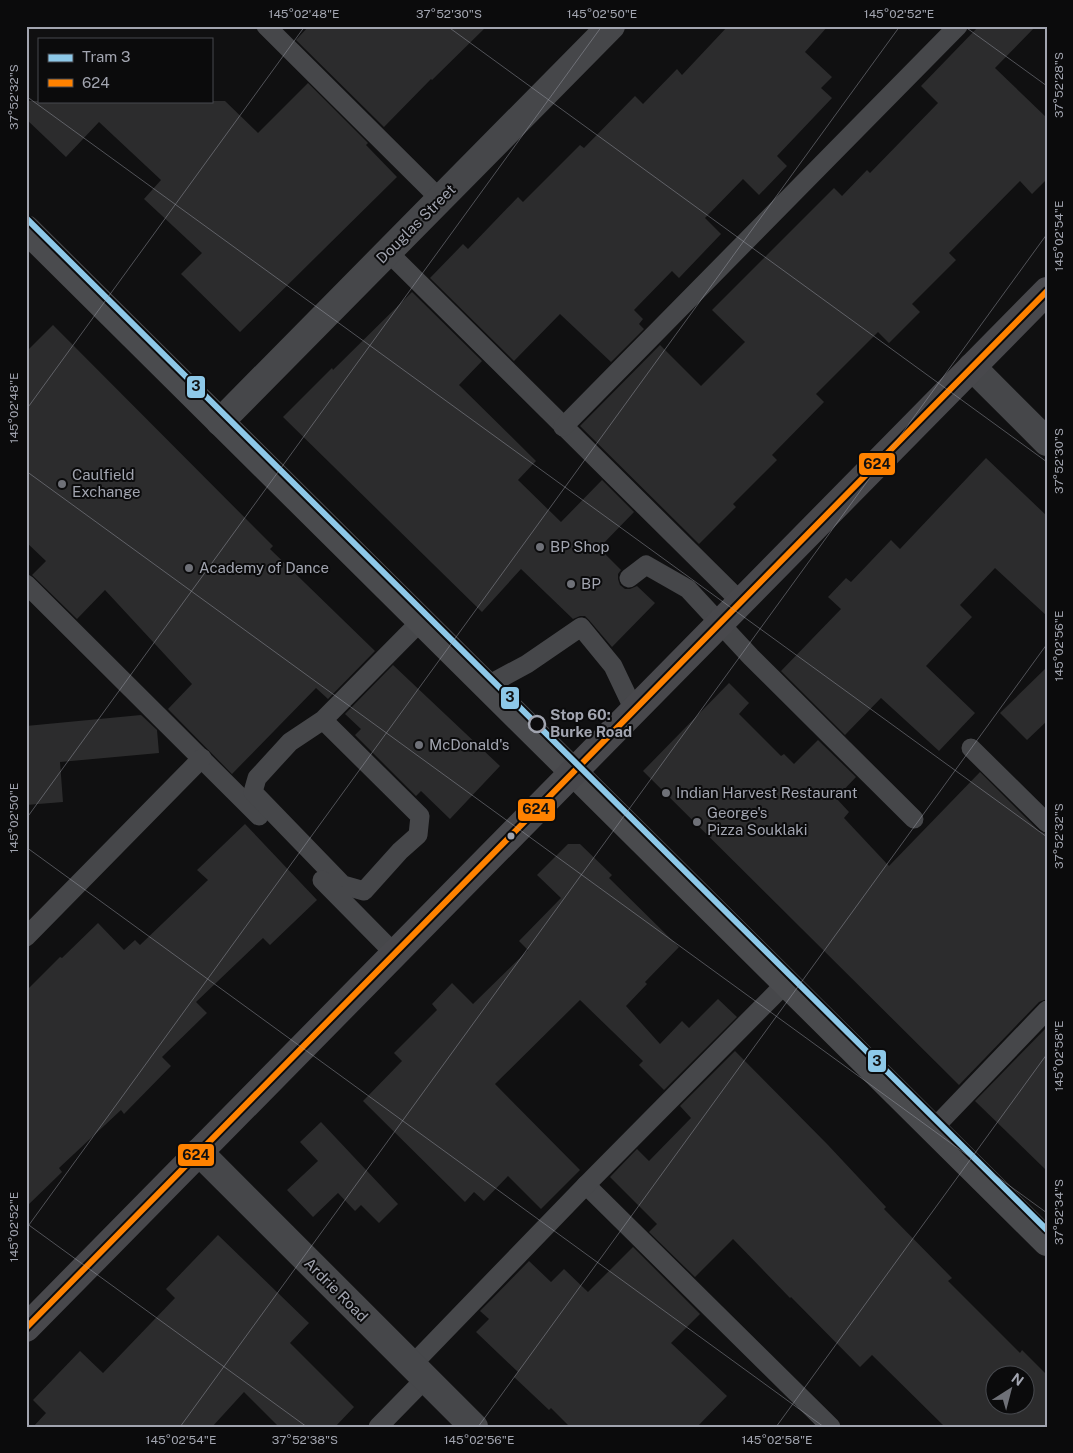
<svg xmlns="http://www.w3.org/2000/svg" width="1073" height="1453" viewBox="0 0 1073 1453" font-family="'Public Sans',sans-serif">
<rect width="100%" height="100%" fill="#101011"/>
<g fill="#2c2c2d" fill-rule="evenodd">
<polygon points="309,26 487,26 432,80 431,79 384,127 296,40"/>
<polygon points="728,26 828,26 805,52 832,77 821,88 832,98 777,156 787,166 759,195 743,179 705,218 721,234 679,278 672,271 634,310 643,319 639,324 644,329 611,362 560,314 514,361 430,278 463,244 468,249 518,197 523,202 580,145 584,148 635,96 643,104 677,69 682,75"/>
<polygon points="979,26 1036,26 995,68 1047,118 1047,179 1032,194 1020,181 949,253 956,260 912,304 920,312 889,343 878,332 816,394 824,402 772,455 777,460 733,504 736,507 699,544 580,426 660,345 701,386 745,342 712,310 834,188 842,196 867,170 870,173 938,103 921,86"/>
<polygon points="308,83 368,143 366,145 397,177 240,332 181,274 202,253 144,199 161,180 99,122 66,157 26,119 26,101 225,101 258,133"/>
<polygon points="412,292 482,361 459,385 536,461 518,480 561,522 602,480 634,512 599,548 621,570 618,574 618,579 620,585 625,589 630,589 637,586 655,603 612,647 589,620 585,616 580,616 573,619 521,569 482,612 283,417 332,368 333,370"/>
<polygon points="53,325 273,546 270,549 375,651 328,699 316,688 232,774 168,709 192,684 105,590 77,619 32,575 46,561 26,542 26,352"/>
<polygon points="986,458 1047,516 1047,616 995,568 960,605 972,617 926,666 975,713 939,751 881,698 845,735 781,671 841,609 828,597 846,578 851,582 891,540 900,549"/>
<polygon points="393,665 500,766 450,819 421,791 416,796 355,735 361,729 345,714"/>
<polygon points="1047,667 1047,721 1027,740 1000,713"/>
<polygon points="729,683 749,703 739,714 781,756 784,754 794,764 818,740 856,777 836,798 849,812 844,818 889,866 980,772 1039,831 1047,834 1047,999 1039,1002 959,1085 643,771"/>
<polygon points="141,715 157,730 159,753 60,762 63,802 26,805 26,726"/>
<polygon points="245,824 317,900 270,945 263,938 196,1002 207,1013 162,1057 171,1066 124,1114 121,1110 59,1168 62,1172 26,1207 26,991 60,957 62,958 98,923 124,950 135,940 140,945 208,880 197,870"/>
<polygon points="568,844 580,844 612,875 609,878 679,947 645,982 647,984 626,1006 660,1044 682,1021 689,1028 718,999 737,1017 664,1090 639,1065 643,1061 580,1000 495,1084 580,1170 541,1209 508,1176 484,1201 474,1192 465,1202 363,1101 402,1061 394,1053 437,1010 432,1004 452,983 473,1004 528,950 519,941 561,898 537,875"/>
<polygon points="1047,1027 1047,1171 975,1101"/>
<path d="M 735,1051 L 828,1145 L 886,1207 L 884,1209 L 952,1278 L 948,1281 L 1020,1353 L 1022,1350 L 1047,1375 L 1047,1427 L 945,1427 L 872,1355 L 860,1367 L 791,1297 L 790,1298 L 733,1239 L 695,1277 L 649,1232 L 657,1224 L 610,1177 L 637,1149 L 649,1161 L 691,1118 L 680,1106 ZM 996,1376 L 1026,1376 L 1026,1406 L 996,1406 Z"/>
<polygon points="321,1122 398,1204 379,1223 361,1205 355,1211 338,1193 313,1217 287,1190 318,1161 300,1142"/>
<polygon points="218,1235 309,1323 290,1343 354,1407 335,1427 279,1427 244,1392 212,1427 33,1427 46,1413 33,1400 80,1351 103,1373 175,1298 166,1289"/>
<polygon points="633,1247 700,1314 671,1343 727,1396 697,1427 570,1427 551,1408 549,1410 514,1377 518,1372 476,1332 489,1319 480,1311 529,1261 551,1282 564,1269 588,1292"/>
</g>
<g fill="none" stroke-linecap="round" stroke-linejoin="round">
<g stroke="#46474a" stroke-width="19">
<polyline points="266,26 440,199"/>
<polyline points="388,252 741,602"/>
<polyline points="563,427 958,26"/>
<polyline points="629,578 646,565 688,589 751,657 914,819"/>
<polyline points="26,584 259,816"/>
<polyline points="486,686 527,664 581,627 613,666 634,710"/>
<polyline points="323,720 420,816 418,835 400,851 364,891 343,885 253,792 257,778 290,742 323,720 421,621"/>
<polyline points="971,748 1047,823"/>
<polyline points="322,880 394,953"/>
<polyline points="26,937 202,758"/>
<polyline points="933,1129 1047,1010"/>
<polyline points="586,1185 831,1427"/>
<polyline points="411,1366 586,1185 786,983"/>
<polyline points="378,1427 425,1379"/>
</g>
<g stroke="#46474a" stroke-width="28">
<polyline points="972,367 1047,442"/>
<polyline points="220,422 611,26"/>
<polyline points="199,1152 474,1427"/>
</g>
<polyline stroke="#4a4b4e" stroke-width="28" points="26,229 1047,1242"/>
<polyline stroke="#48484c" stroke-width="28" points="26,1328 1047,291"/>
<g stroke="#0b0b0c" stroke-width="10">
<polyline id="bus-1" points="26,1328 1047,291"/>
</g>
<use href="#bus-1" stroke="#ff8200" stroke-width="6"/>
<g stroke="#0b0b0c" stroke-width="10">
<polyline id="tram-1" points="26,218 1047,1230"/>
</g>
<use href="#tram-1" stroke="#8dc8e8" stroke-width="6"/>
</g>
<path fill="none" stroke="#a2a5b0" stroke-width="1" stroke-opacity="0.45" d="M 447,26 L 1047,462M 964,26 L 1047,86M 26,96 L 1047,837M 26,410 L 305,26M 26,471 L 1047,1213M 26,819 L 602,26M 26,847 L 824,1427M 26,1223 L 307,1427M 26,1229 L 900,26M 180,1427 L 1047,234M 478,1427 L 1047,644M 776,1427 L 1047,1054"/>
<g fill="#6f7178" stroke="#0b0b0c" stroke-width="2">
<circle cx="62" cy="484" r="5"/>
<circle cx="540" cy="547" r="5"/>
<circle cx="189" cy="568" r="5"/>
<circle cx="571" cy="584" r="5"/>
<circle cx="419" cy="745" r="5"/>
<circle cx="666" cy="793" r="5"/>
<circle cx="697" cy="822" r="5"/>
</g>
<circle fill="#0b0b0c" stroke="#a2a5b0" stroke-width="2.5" cx="537" cy="724" r="8"/>
<circle fill="#a2a5b0" stroke="#0b0b0c" stroke-width="2" cx="511" cy="836" r="4.5"/>
<g text-anchor="middle" stroke-width="4" stroke-linejoin="round" paint-order="stroke">
<g font-size="15" fill="#a2a5b0" stroke="#0b0b0c">
<text transform="translate(416 224) rotate(-45)" y="5">Douglas Street</text>
<text transform="translate(336 1290) rotate(45)" y="5">Ardrie Road</text>
</g>
<g font-size="15" fill="#a2a5b0" stroke="#0b0b0c" text-anchor="start">
<text x="72" y="480">Caulfield<tspan x="72" dy="17">Exchange</tspan></text>
<text x="550" y="552">BP Shop</text>
<text x="199" y="573">Academy of Dance</text>
<text x="581" y="589">BP</text>
<text x="429" y="750">McDonald's</text>
<text x="676" y="798">Indian Harvest Restaurant</text>
<text x="707" y="818">George's<tspan x="707" dy="17">Pizza Souklaki</tspan></text>
</g>
<g font-size="15" font-weight="bold" fill="#a2a5b0" stroke="#0b0b0c" text-anchor="start">
<text x="550" y="720">Stop 60:<tspan x="550" dy="17">Burke Road</tspan></text>
</g>
</g>
<g stroke="#0b0b0c" stroke-width="2">
<rect x="186" y="375" width="20" height="24" rx="5" fill="#8dc8e8"/>
<rect x="858" y="452" width="38" height="24" rx="5" fill="#ff8200"/>
<rect x="500" y="686" width="20" height="24" rx="5" fill="#8dc8e8"/>
<rect x="517" y="798" width="39" height="24" rx="5" fill="#ff8200"/>
<rect x="867" y="1049" width="20" height="24" rx="5" fill="#8dc8e8"/>
<rect x="177" y="1143" width="38" height="24" rx="5" fill="#ff8200"/>
</g>
<g font-size="14" text-anchor="middle" font-weight="bold" fill="#111">
<text x="196" y="391">3</text>
<text x="877" y="469">624</text>
<text x="510" y="702">3</text>
<text x="536" y="814">624</text>
<text x="877" y="1066">3</text>
<text x="196" y="1160">624</text>
</g>
<rect width="1073" height="1453" fill="none" stroke="#0b0b0c" stroke-width="55"/>
<rect x="38" y="38" width="175" height="65" fill="#0b0b0c" stroke="#47494e"/>
<rect x="48" y="54" width="25" height="8" fill="#8dc8e8" stroke="#47494e"/>
<text x="82" y="62" font-size="15" fill="#a2a5b0">Tram 3</text>
<rect x="48" y="79" width="25" height="8" fill="#ff8200" stroke="#47494e"/>
<text x="82" y="88" font-size="15" fill="#a2a5b0">624</text>
<g transform="translate(1010 1390) rotate(36)"><circle r="24" fill="#0b0b0c" stroke="#47494e"/>
<path d="M0-4L9 19L0 12L-9 19Z" fill="#6f7178"/>
<text y="-8" font-size="14" font-weight="bold" text-anchor="middle" fill="#a2a5b0">N</text>
</g>
<rect x="28" y="28" width="1018" height="1398" fill="none" stroke="#a2a5b0" stroke-width="2"/>
<g font-size="12" text-anchor="middle" fill="#a2a5b0">
<text x="304" y="18">145°02'48"E</text>
<text x="449" y="18">37°52'30"S</text>
<text x="602" y="18">145°02'50"E</text>
<text x="899" y="18">145°02'52"E</text>
<text transform="translate(1059 85) rotate(-90)" y="4">37°52'28"S</text>
<text transform="translate(14 97) rotate(-90)" y="4">37°52'32"S</text>
<text transform="translate(1059 236) rotate(-90)" y="4">145°02'54"E</text>
<text transform="translate(14 408) rotate(-90)" y="4">145°02'48"E</text>
<text transform="translate(1059 461) rotate(-90)" y="4">37°52'30"S</text>
<text transform="translate(1059 646) rotate(-90)" y="4">145°02'56"E</text>
<text transform="translate(14 818) rotate(-90)" y="4">145°02'50"E</text>
<text transform="translate(1059 836) rotate(-90)" y="4">37°52'32"S</text>
<text transform="translate(1059 1056) rotate(-90)" y="4">145°02'58"E</text>
<text transform="translate(1059 1212) rotate(-90)" y="4">37°52'34"S</text>
<text transform="translate(14 1227) rotate(-90)" y="4">145°02'52"E</text>
<text x="181" y="1444">145°02'54"E</text>
<text x="305" y="1444">37°52'38"S</text>
<text x="479" y="1444">145°02'56"E</text>
<text x="777" y="1444">145°02'58"E</text>
</g>
</svg>
